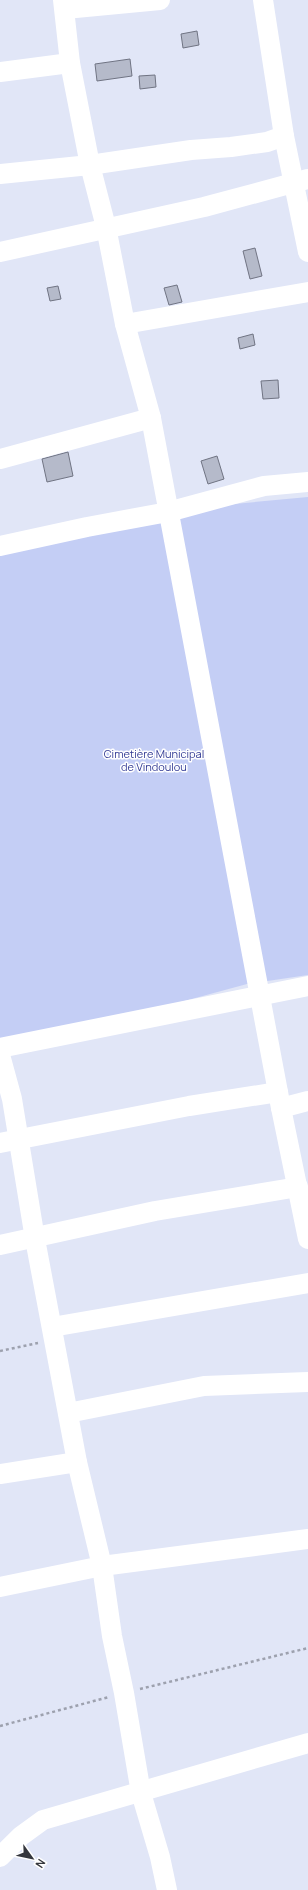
<svg xmlns="http://www.w3.org/2000/svg" width="308" height="1890" viewBox="0 0 308 1890" font-family="Manrope,sans-serif">
<rect width="100%" height="100%" fill="#e1e6f7"/>
<polygon fill="#c4cef5" points="308,497 308,975 247,984 0,1051 0,545 180,509"/>
<g fill="#b5baca" stroke="#707483">
<polygon points="197,31 199,45 183,48 181,34"/>
<polygon points="130,59 132,76 97,81 95,64"/>
<polygon points="155,75 156,87 140,89 139,76"/>
<polygon points="255,248 262,276 250,279 243,251"/>
<polygon points="177,285 182,302 169,305 164,288"/>
<polygon points="58,286 61,299 50,301 47,288"/>
<polygon points="253,334 255,345 240,349 238,338"/>
<polygon points="278,380 279,398 263,399 261,381"/>
<polygon points="68,452 73,476 47,482 42,459"/>
<polygon points="217,456 224,479 208,484 201,461"/>
</g>
<g fill="none" stroke-linecap="round" stroke-linejoin="round">
<g stroke="#9da1ae" stroke-width="2.5" stroke-dasharray="3 3" stroke-linecap="butt">
<polyline points="0,1351 38,1343"/>
<polyline points="140,1689 308,1648"/>
<polyline points="0,1726 109,1697"/>
</g>
<g stroke="#fff" stroke-width="20">
<polyline points="63,0 70,63 90,165 106,227 125,324 151,418 281,1108 308,1239"/>
<polyline points="263,0 284,136 308,252"/>
<polyline points="65,9 160,0"/>
<polyline points="0,72 70,63"/>
<polyline points="0,174 90,165 191,150 231,147 267,142 284,136"/>
<polyline points="0,252 204,207 308,179"/>
<polyline points="125,324 308,292"/>
<polyline points="0,459 151,418"/>
<polyline points="0,546 87,527 168,512 264,486 308,482"/>
<polyline points="0,1048 308,986"/>
<polyline points="0,1055 12,1099 35,1239 77,1462 102,1566 112,1636 124,1693 141,1793 160,1857 167,1890"/>
<polyline points="281,1108 308,1101"/>
<polyline points="0,1143 189,1106 278,1092"/>
<polyline points="0,1245 155,1211 298,1187"/>
<polyline points="52,1327 308,1283"/>
<polyline points="68,1413 204,1386 308,1382"/>
<polyline points="0,1474 77,1462"/>
<polyline points="0,1587 102,1566 308,1539"/>
<polyline points="0,1857 21,1836 43,1820 308,1743"/>
</g>
</g>
<g text-anchor="middle" stroke-width="3" stroke-linejoin="round" paint-order="stroke">
<g font-size="11" fill="#323a94" stroke="#fff">
<text x="154" y="758">Cimetière Municipal<tspan x="154" dy="13">de Vindoulou</tspan></text>
</g>
</g>
<g transform="translate(32 1858) rotate(123)" stroke="#ffffff" stroke-width="3" paint-order="stroke">
<path d="M0-3L7 15L0 10L-7 15Z" fill="#34363c"/>
<text y="-6" font-size="11" font-weight="bold" text-anchor="middle" fill="#34363c">N</text>
</g>
</svg>
